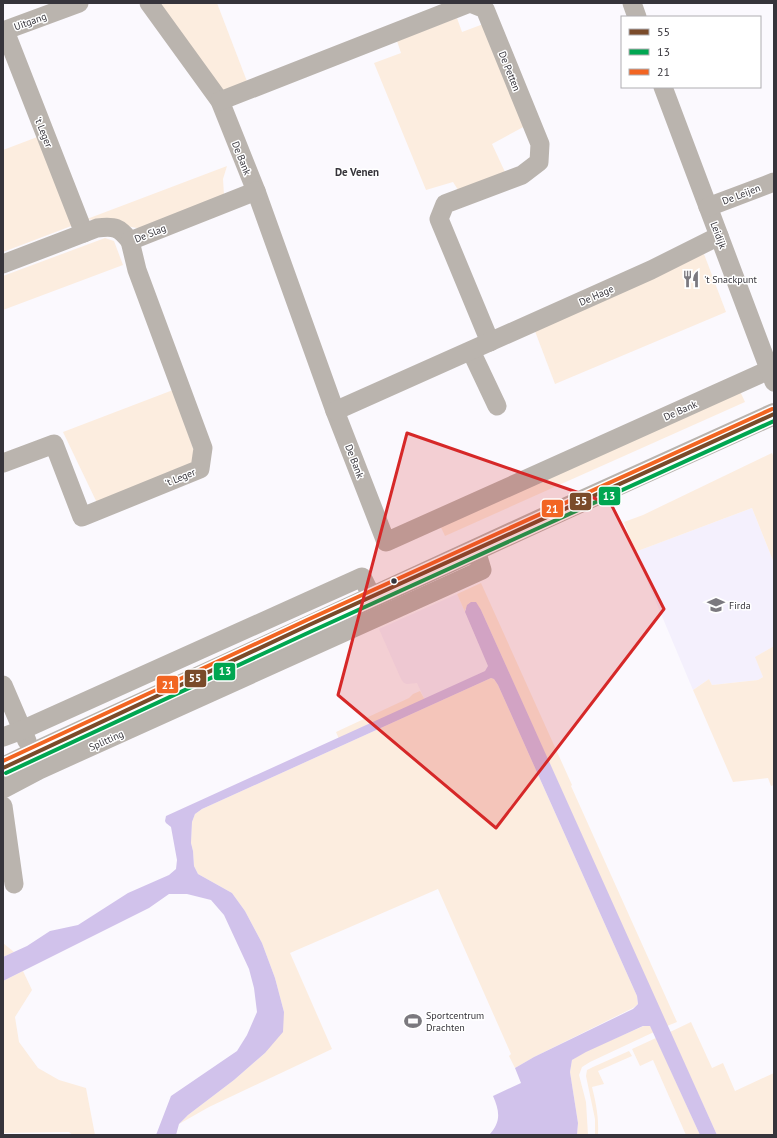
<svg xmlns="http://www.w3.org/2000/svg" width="777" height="1138" viewBox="0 0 777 1138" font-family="'PT Sans',sans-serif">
<rect width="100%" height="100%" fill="#fbf9fe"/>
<g fill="#f4f0fd">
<polygon points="752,508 774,563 774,646 756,657 763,677 758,680 712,685 709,679 693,690 635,552"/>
<polygon points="457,594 488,666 487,669 485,671 425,700 417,683 407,684 404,683 401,679 379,629"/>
</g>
<g fill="#fceddf">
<polygon points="157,3 217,3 248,84 223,93"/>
<polygon points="457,18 462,32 486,23 527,125 492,144 505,172 460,193 453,182 426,190 374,63 401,53 397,41"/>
<polygon points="40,136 74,225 3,252 3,150"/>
<polygon points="227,166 223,179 224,195 148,230 87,219"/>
<polygon points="105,238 114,241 123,265 3,310 3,276"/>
<polygon points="704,254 726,312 555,384 533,326"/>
<polygon points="739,389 745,402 445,536 439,523"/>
<polygon points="173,390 195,454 196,462 98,505 63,432"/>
<polygon points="772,453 774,458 774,563 752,508 635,552 624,522 643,515"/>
<polygon points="481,583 572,785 571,786 677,1022 667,1026 481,610 465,609 465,612 457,594"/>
<polygon points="774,646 774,785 771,786 768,778 733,782 693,690 709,679 712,685 758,680 763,677 755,657"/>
<polygon points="491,678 494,679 498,685 637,996 638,1004 633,1008 534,1057 515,1068 509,1056 511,1054 438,889 290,953 332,1049 209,1107 179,1124 188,1115 234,1080 265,1053 284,1012 275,978 262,943 245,911 232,893 198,874 194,866 193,851 191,843 192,822 195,814 202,809"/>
<polygon points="420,691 425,700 339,739 336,732 409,698 413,694"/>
<polygon points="3,943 14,952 3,957"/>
<polygon points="23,971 32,990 15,1017 19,1042 38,1068 59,1080 86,1088 95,1135 73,1135 69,1132 3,1133 3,981"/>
<polygon points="691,1022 712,1068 723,1063 735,1091 774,1073 774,1109 773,1112 774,1112 774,1135 717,1135 670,1032"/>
<polygon points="646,1025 650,1025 654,1032 590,1062 582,1067 579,1075 586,1102 588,1135 577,1135 578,1123 570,1072 572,1060 586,1051"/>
<polygon points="656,1038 700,1135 686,1135 653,1060 640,1066 632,1049"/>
<path d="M 629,1051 L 632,1056 L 598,1071 L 604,1084 L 592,1087 C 596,1103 599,1118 598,1135 L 595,1135 L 595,1119 L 586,1076 L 587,1070 L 593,1067 Z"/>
</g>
<path fill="#d1c2eb" d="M 471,602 L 476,602 L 481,610 L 717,1135 L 700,1135 L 650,1026 L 643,1026 L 586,1052 L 572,1060 L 570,1072 L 578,1123 L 577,1135 L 489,1135 C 501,1122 500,1112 493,1096 L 521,1083 L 515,1068 L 534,1057 L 633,1009 L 638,1004 L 637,996 L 498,685 L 494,679 L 491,678 L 202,809 L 195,814 L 192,822 L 191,843 L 193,851 L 194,866 L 198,874 L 232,893 L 245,911 L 262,943 L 275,978 L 284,1012 L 283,1032 L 265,1053 L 234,1080 L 188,1115 L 179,1124 L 176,1135 L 156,1135 L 171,1096 L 237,1051 L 247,1035 L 257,1012 L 254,988 L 249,969 L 224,915 L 211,900 L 187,894 L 169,894 L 149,908 L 3,981 L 3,957 L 27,946 L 50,931 L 78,925 L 128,893 L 169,875 L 176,869 L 177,860 L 171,827 L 166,823 L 165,821 L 166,816 L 485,671 L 488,666 L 465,612 L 467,605 Z"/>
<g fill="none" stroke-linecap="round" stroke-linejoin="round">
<g stroke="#bab4ae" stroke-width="19">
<polyline points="149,3 220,101 256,191 335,411 386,542 769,370"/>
<polyline points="632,3 637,17"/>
<polyline points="3,31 79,3"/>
<polyline points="5,31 84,233"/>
<polyline points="663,87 774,382"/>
<polyline points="220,101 470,3 485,9 540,144 539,162 522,175 445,204 439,219 490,342"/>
<polyline points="708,207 774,182"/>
<path d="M 3,264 L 97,228 C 115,226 119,227 130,241 L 256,191"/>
<polyline points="471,351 497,406"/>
<polyline points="335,411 651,270 719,236"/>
<polyline points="3,463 54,444 82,517 200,469 203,448 137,270 130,241"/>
<polyline points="3,685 27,741"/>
<polyline points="3,737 22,730 362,577 372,597"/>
<polyline points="3,789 39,770 482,570 476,550"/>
<polyline points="3,806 14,884"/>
</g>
<path stroke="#b9b3ae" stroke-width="22" d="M 3,768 L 32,754 C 278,639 526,526 774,414"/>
<g stroke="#fff" stroke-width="7">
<polyline id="bus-1" points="3,768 309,625 774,414"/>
</g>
<g stroke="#fff" stroke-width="7">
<polyline id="bus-2" points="6,773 312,631 774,421"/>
</g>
<g stroke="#fff" stroke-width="7">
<polyline id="bus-3" points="3,761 307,620 772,409"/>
</g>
<use href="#bus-1" stroke="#7a4b2a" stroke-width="4"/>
<use href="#bus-2" stroke="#00a651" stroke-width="4"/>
<use href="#bus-3" stroke="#f26522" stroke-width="4"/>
</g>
<path fill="#d62828" fill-opacity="0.2" stroke="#d62828" stroke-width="3" stroke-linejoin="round" d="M 407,433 L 611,504 L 664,609 L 496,828 L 338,695 Z"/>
<defs>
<g id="restaurant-bare" transform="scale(1.38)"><path d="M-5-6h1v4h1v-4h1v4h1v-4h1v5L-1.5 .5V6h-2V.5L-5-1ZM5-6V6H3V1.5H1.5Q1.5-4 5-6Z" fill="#7b797f" stroke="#fff" stroke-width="2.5" paint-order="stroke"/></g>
<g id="university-bare" transform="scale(1.38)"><path d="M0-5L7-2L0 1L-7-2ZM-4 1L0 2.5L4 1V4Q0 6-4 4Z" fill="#7b797f" stroke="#fff" stroke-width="2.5" paint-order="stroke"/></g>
<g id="stadium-bare" transform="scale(1.38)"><path d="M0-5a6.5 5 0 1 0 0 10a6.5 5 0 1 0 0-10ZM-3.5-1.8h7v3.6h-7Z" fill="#7b797f" stroke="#fff" stroke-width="2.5" paint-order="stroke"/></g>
</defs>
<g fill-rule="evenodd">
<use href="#restaurant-bare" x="691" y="279"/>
<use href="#university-bare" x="716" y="605"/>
<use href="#stadium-bare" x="413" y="1021"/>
</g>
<circle fill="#36343b" stroke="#fff" stroke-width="1.5" cx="394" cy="581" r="3.5"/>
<g text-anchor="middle" stroke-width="3" stroke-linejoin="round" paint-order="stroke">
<g font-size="10" fill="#36343b" stroke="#fff">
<text transform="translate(30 21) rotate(-20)" y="4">Uitgang</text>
<text transform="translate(510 71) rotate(68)" y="4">De Petten</text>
<text transform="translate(44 132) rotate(68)" y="4">'t Leger</text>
<text transform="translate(242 158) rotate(68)" y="4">De Bank</text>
<text transform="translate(741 194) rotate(-21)" y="4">De Leijen</text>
<text transform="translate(150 233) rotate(-22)" y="4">De Slag</text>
<text transform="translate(719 235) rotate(69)" y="4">Leidijk</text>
<text transform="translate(596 295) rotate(-24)" y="4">De Hage</text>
<text transform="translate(680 410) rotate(-24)" y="4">De Bank</text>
<text transform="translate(355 461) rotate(69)" y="4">De Bank</text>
<text transform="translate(180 477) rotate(-22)" y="4">'t Leger</text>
<text transform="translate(106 740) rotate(-24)" y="4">Splitting</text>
</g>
<g font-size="10" fill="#36343b" stroke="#fff" text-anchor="start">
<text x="704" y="283">'t Snackpunt</text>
<text x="729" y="609">Firda</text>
<text x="426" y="1019">Sportcentrum<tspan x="426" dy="12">Drachten</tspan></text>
</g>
<g font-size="11" font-weight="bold" fill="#36343b" stroke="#fff">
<text x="357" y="176">De Venen</text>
</g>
</g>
<g stroke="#fff" stroke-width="1.5">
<rect x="598" y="486" width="23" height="20" rx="4" fill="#00a651"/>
<rect x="569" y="492" width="23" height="19" rx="4" fill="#7a4b2a"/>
<rect x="541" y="499" width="23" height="19" rx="4" fill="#f26522"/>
<rect x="213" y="662" width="23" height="19" rx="4" fill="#00a651"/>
<rect x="184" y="669" width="23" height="19" rx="4" fill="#7a4b2a"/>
<rect x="156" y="675" width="23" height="19" rx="4" fill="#f26522"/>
</g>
<g font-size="11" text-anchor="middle" font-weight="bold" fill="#fff">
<text x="609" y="500">13</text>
<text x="581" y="505">55</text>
<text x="552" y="513">21</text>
<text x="225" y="675">13</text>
<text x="195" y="682">55</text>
<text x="168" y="689">21</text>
</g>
<rect width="777" height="1138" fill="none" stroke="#36343b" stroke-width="8"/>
<rect x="621" y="16" width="140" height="72" fill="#ffffff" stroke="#afaeb1"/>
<rect x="629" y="29" width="20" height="6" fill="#7a4b2a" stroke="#afaeb1"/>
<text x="657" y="36" font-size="12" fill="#36343b">55</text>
<rect x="629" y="49" width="20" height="6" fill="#00a651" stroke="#afaeb1"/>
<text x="657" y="56" font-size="12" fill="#36343b">13</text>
<rect x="629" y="69" width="20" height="6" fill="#f26522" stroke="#afaeb1"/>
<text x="657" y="76" font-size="12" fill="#36343b">21</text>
</svg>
